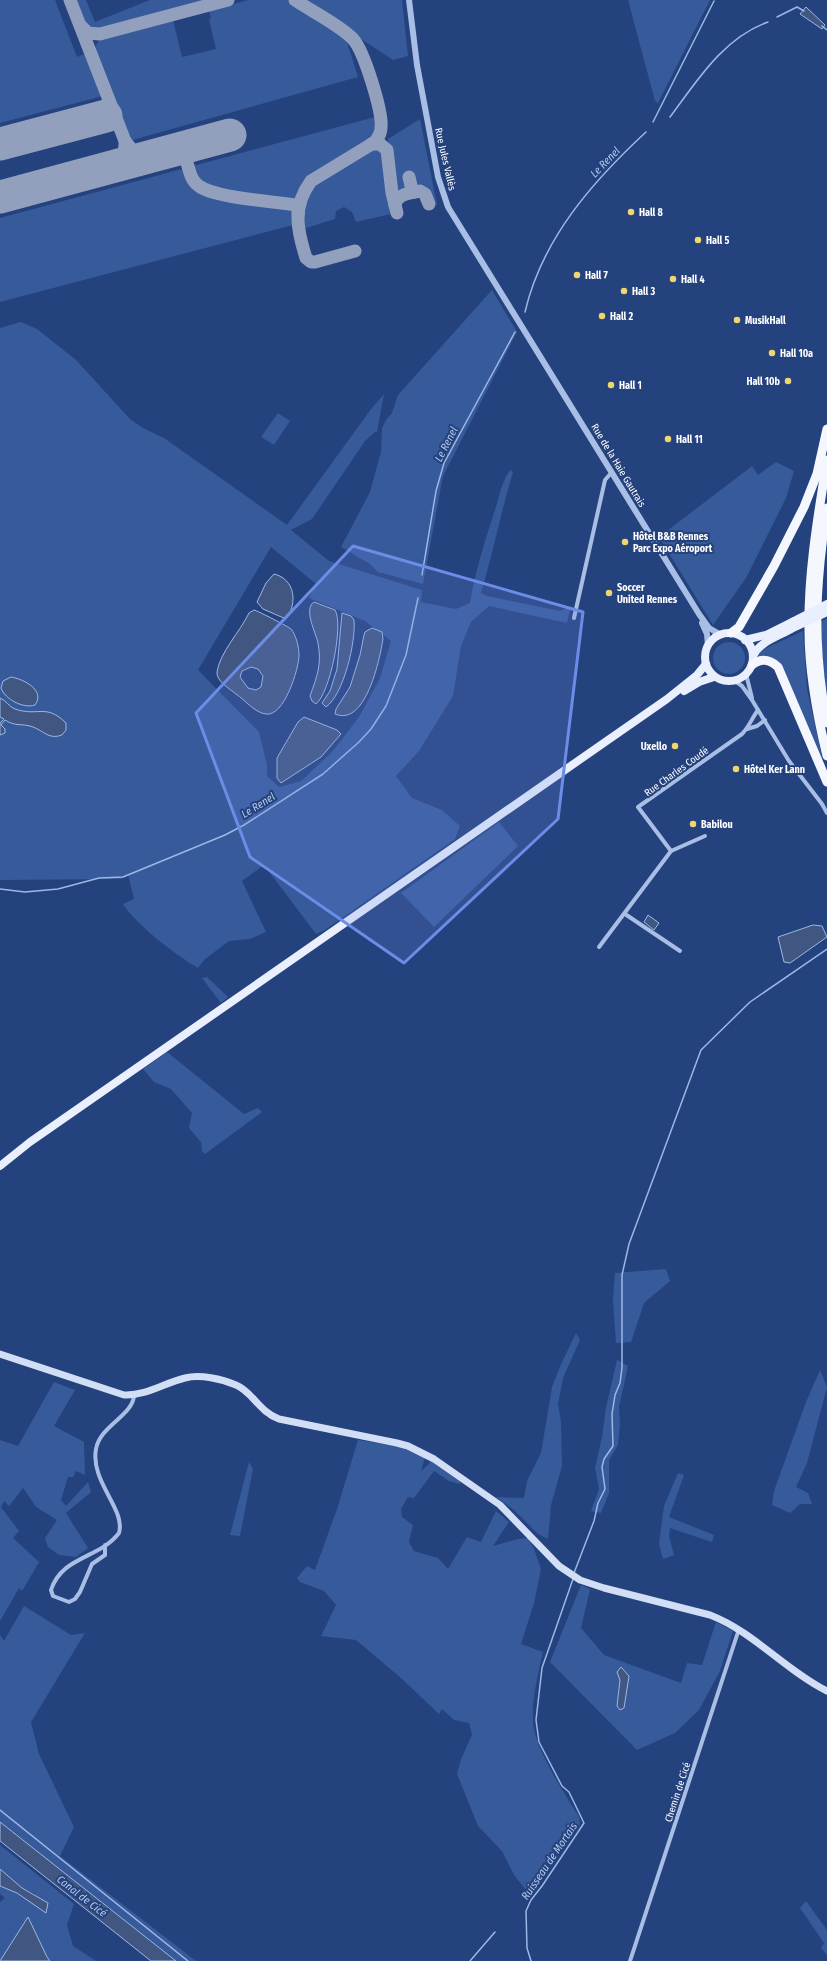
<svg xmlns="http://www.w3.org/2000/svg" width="827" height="1961" viewBox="0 0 827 1961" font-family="'Fira Sans Condensed',sans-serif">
<rect width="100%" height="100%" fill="#24427d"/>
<g fill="#375a9b" fill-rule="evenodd">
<polygon points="0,0 55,0 77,57 87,53 103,96 0,123"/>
<polygon points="76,0 86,0 95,22 150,0 205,0 100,28 89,26 83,18"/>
<polygon points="248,0 287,0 346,39 358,77 129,141 94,51 98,41 173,20 182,57 216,49 209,19 211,18 209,11"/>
<polygon points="302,0 402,0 408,56 393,60"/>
<polygon points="628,0 710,0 658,103 655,101"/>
<path d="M 375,117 L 377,130 L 371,139 C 359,146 309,174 303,183 C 296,195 292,212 293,225 L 0,302 L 0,218 Z"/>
<path d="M 420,119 L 437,205 L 432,202 L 428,191 L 422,188 L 413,188 L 411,180 L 413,180 L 411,173 L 404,175 L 406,181 L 408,181 L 410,191 C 406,192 402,194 398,191 C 390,187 389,149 388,139 Z"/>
<path d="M 374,148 L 380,148 L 384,153 L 388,189 L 393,209 L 391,214 L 356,222 L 352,212 L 344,207 L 336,211 L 335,219 L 303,229 C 300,213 306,196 315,182 Z"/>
<polygon points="492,290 517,332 443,476 423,584 378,572 370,564 341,547 370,492 381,452 382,428 386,420 392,413 398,395"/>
<path d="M 21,322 L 37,329 L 76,360 L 130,419 L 143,428 L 164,438 L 287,525 L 371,409 L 384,394 L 377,432 L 375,432 L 365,441 L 312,519 L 291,530 L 329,561 L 422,590 L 421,602 L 456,609 L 470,603 C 475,571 485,541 495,510 C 499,497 502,481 510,470 L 513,472 C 501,512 493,553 481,593 L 487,596 L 560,611 L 571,606 L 567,623 L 489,606 L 471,622 L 461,646 L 453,696 L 419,751 L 396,776 L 412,798 L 442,810 L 460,826 L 455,839 L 325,930 L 316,934 L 264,865 L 242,881 L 266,932 L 250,939 L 229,941 L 204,960 L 198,968 C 176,955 136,925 123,904 L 134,899 L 128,874 L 121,879 L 0,880 L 0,328 ZM 271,547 L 316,584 L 309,598 L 365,621 L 391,641 L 380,678 L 359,717 L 332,752 L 301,781 L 279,787 L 267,776 L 267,765 L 259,732 L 198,670 Z"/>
<polygon points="278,413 290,421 274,445 261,437"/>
<polygon points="776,462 794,471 786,498 746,578 713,625 659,537 752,466 758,475"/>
<polygon points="827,618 827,694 822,658 821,622"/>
<polygon points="803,631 807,689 826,775 784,672 755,657 762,650"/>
<circle cx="729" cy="658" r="16"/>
<polygon points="499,822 518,846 434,927 401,893"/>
<polygon points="207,977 228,997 221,1003 202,978"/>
<polygon points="167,1052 244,1114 258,1108 262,1112 205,1154 202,1151 201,1142 189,1128 192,1113 171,1089 154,1082 143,1069"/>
<polygon points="666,1269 670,1281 644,1303 631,1342 616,1343 613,1300 615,1273"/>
<polygon points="576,1333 580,1340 563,1378 558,1404 561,1422 562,1466 551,1505 548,1539 538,1534 514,1510 496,1497 524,1498 527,1481 541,1453 552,1387 561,1364"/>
<polygon points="617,1360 628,1366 619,1407 620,1424 618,1445 609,1460 609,1493 601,1513 591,1511 599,1489 595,1468 602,1437 606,1408"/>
<polygon points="820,1370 827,1387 807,1463 796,1487 808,1493 812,1504 800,1504 790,1513 772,1505 774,1491 806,1402"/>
<polygon points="54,1382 75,1390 54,1426 84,1442 85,1475 76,1471 73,1477 68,1477 61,1500 66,1506 88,1482 91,1492 66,1513 88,1548 76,1557 59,1555 48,1547 45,1538 57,1520 36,1507 23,1488 9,1506 4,1501 1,1507 19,1531 13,1538 39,1562 22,1591 19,1588 0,1621 0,1440 18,1446"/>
<path d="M 358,1440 L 402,1447 L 425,1458 L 421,1471 L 434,1459 L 463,1478 L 459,1484 L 449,1481 L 434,1471 L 414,1498 L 408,1497 L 401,1509 L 402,1517 L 413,1525 L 409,1542 L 414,1551 L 438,1558 L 448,1569 L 467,1537 L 481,1542 L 496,1511 L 509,1522 L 493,1546 L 518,1539 L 528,1538 L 534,1549 L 541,1569 L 534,1603 L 521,1644 L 543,1652 C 538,1673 532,1698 533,1721 C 534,1748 565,1794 579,1817 L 580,1824 L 530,1895 L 514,1875 L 502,1851 L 478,1826 L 457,1774 L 461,1759 L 472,1735 L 469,1723 L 454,1720 L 442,1709 L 439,1714 L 401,1678 L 356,1640 L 321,1636 L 336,1605 L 324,1591 L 300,1582 L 297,1578 L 307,1566 L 315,1570 L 337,1509 Z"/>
<polygon points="249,1462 253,1469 240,1536 230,1535"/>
<polygon points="678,1473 684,1475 669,1517 714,1535 712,1542 670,1528 669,1536 674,1555 663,1559 659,1544 664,1506"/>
<polygon points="581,1585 590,1589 581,1628 604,1655 681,1683 687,1663 702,1665 716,1622 733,1631 720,1671 699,1710 675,1733 637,1750 550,1662"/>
<polygon points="24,1606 71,1635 85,1633 31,1722 39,1754 74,1827 60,1856 196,1961 176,1961 0,1822 0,1635 4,1641"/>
<polygon points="0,1845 74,1904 67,1925 73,1946 96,1961 50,1961 47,1957 0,1961 0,1902 5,1898 0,1894 0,1886 17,1893 34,1903 35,1894 22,1888 0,1869"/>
<polygon points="806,1901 827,1930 827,1955 821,1948 824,1943 800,1908"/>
</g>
<g fill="#415782" stroke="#9db8e6" fill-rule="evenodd">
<polygon points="806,7 825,25 822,29 800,14"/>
<path d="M 274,574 C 295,579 298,603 286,619 L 263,609 L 257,602 L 266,583 Z"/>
<path d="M 314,602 L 335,610 C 344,624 330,693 316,704 L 312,701 L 310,696 C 317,676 322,665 318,643 C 316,633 303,609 314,602 Z"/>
<path d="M 254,610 C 258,611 289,627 291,629 C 296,635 299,647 299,655 C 299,669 284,717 266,714 C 255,713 245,700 236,694 C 230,689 216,681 217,672 C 220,652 240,632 249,613 ZM 251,667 L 258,669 L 263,676 L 261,687 L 256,690 L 248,688 L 240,677 L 242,671 Z"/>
<path d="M 342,613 L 351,616 L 354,620 C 356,641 344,694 326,707 L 322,703 L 330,691 L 337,669 Z"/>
<path d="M 372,628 L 382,632 L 383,639 C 380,658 366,727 335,714 L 336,709 L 350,687 L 360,655 L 364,635 L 365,632 Z"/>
<path d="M 11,677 C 23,679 46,690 35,705 C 23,709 5,699 1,688 L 3,681 Z"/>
<path d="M 0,698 C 6,700 9,707 15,709 C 38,717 46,703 66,723 L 66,730 L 62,735 C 49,740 44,731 33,727 C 22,723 16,727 5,720 L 1,725 L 5,729 L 5,733 L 0,735 L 0,723 L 4,719 L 0,717 Z"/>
<polygon points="304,717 337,730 341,734 321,757 281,783 277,778 277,758 298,722"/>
<polygon points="648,915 659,923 654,930 644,922"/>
<polygon points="813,925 822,926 827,937 790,963 784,962 778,937"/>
<polygon points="621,1667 629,1676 624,1708 620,1710 617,1706 620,1680 617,1672"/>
<polygon points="0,1822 176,1961 151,1961 0,1841"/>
<polygon points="0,1869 22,1888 48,1903 46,1913 17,1893 0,1886"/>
<polygon points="28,1917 47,1957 50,1961 0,1961"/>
</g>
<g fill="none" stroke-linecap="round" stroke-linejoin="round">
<g stroke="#9db8e6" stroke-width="1.5">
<polyline points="777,17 797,7 804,11"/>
<polyline points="822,26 827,30"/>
<path d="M 670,117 C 697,81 723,38 768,22"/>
<polyline points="653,122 714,1"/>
<path d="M 525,312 C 542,239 592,182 646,132"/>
<polyline points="422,575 436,491 444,463 515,332"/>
<polyline points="0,889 25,892 58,889 99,878 123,877 225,835 244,825 323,774 359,742 371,729 386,706 406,655 418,598"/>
<polyline points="574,1573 594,1521 598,1503 605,1489 602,1467 604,1459 613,1446 612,1414 615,1395 620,1383 622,1368 622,1275 629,1244 701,1050 750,1002 827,949"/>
<polyline points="0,1810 188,1961"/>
<polyline points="470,1961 495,1932"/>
<polyline points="531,1961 527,1948 526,1911 531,1900 542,1886 584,1823 569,1792 562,1786 539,1742 536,1720 542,1668 573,1579"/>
</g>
<g stroke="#92a0be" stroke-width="13">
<path d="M 70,0 L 125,141 C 126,154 120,162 109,168"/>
<path d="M 295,0 C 311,11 340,25 353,39 C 364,51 383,112 381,128 C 381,134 378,138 375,142 L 311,181 C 292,207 297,229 306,258 L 311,262 L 315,262 L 355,251"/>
<polyline points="80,25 88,33 100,34 228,0"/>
<polyline points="125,141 134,152 150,157"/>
<polyline points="371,144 380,144 387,150 392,193 397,213"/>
<path d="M 170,152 C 195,154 183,175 199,186 C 215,198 272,201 295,205 L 298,209 L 298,214"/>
<polyline points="185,158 188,150 197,144"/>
<polyline points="409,177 412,190 415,192"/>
<path d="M 395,205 C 396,194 411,193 420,191 L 425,194 L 429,204"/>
</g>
<g stroke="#92a0be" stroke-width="33">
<polyline points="0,144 106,116"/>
<polyline points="0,197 230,135"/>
</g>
<g stroke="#a8bee5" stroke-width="4">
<polyline points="574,618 605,480 612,472"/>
<polyline points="746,674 752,698"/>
<polyline points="735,681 742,686 752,700 789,761 822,804 827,813"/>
<polyline points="747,729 757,726 765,720"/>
<path d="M 671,851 L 638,807 L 742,734 C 749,727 752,718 758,710"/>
<polyline points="625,914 680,951"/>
<polyline points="599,947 671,851 705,836"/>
<path d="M 105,1545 L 105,1555 L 92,1564 L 80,1592 L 75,1599 L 69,1602 L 53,1596 L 51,1590 C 62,1556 99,1559 119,1533 C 126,1509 90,1482 96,1449 C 100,1426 132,1416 134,1396"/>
<polyline points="630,1961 739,1629"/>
</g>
<g stroke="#a8bee5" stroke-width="6">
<polyline points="409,0 417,65 438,177 448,207 699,614 709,628 721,635"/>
<polyline points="702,623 707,634 708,646"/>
</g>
<path stroke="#d2def5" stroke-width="7" d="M 0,1354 L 124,1395 C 146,1396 164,1383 185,1378 C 200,1374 222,1379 236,1385 C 253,1392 258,1411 279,1419 L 397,1443 L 408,1446 L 434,1459 L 500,1505 L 559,1566 L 580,1580 L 604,1588 L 710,1615 C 754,1632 785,1670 827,1691"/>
<g stroke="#e9effd" stroke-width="8">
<circle cx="729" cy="657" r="24"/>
<polyline points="745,640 766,635 792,622"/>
<path d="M 753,656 C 759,642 779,636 791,629"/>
<polyline points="684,691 699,682 714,677"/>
<polyline points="0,1166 30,1142 667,699 697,675 706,664"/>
</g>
<g stroke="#f4f7fe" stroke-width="9">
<path d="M 827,460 C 818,516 808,573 809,630 C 809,672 817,715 827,756"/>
<path d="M 827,508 C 815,585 812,646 827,723"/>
<polyline points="731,633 739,627 774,566 804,507 817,474 827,429"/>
<path d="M 752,665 C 761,658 769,659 778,667 L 827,782"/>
</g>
<g stroke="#e9effd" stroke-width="8">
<polyline points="792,622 827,604"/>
<polyline points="791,629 827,612"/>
</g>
</g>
<path fill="#6c8ce6" fill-opacity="0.2" stroke="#6c8ce6" stroke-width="3" stroke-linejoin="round" d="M 353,546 L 583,612 L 558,819 L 404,963 L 250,857 L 196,713 Z"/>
<g fill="#f0d76c" stroke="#24427d" stroke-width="1.5">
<circle cx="631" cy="212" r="4"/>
<circle cx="698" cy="240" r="4"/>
<circle cx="577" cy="275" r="4"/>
<circle cx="673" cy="279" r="4"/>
<circle cx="624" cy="291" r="4"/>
<circle cx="602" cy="316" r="4"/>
<circle cx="737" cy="320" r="4"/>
<circle cx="772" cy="353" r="4"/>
<circle cx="788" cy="381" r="4"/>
<circle cx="611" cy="385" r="4"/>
<circle cx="668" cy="439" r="4"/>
<circle cx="625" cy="542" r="4"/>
<circle cx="609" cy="593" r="4"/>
<circle cx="675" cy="746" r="4"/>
<circle cx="736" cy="769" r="4"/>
<circle cx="693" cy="824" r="4"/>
</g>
<g text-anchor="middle" stroke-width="4" stroke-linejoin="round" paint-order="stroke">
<g font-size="10" fill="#fff" stroke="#24427d">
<text transform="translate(446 159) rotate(77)" y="4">Rue Jules Vallès</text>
<text transform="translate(619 465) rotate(59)" y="4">Rue de la Haie Gautrais</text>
<text transform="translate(676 771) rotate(-36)" y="4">Rue Charles Coudé</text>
<text transform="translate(677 1792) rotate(-72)" y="4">Chemin de Cicé</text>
</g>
<g font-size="10" font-weight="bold" fill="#fff" stroke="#24427d" text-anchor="start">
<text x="639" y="216">Hall 8</text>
<text x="706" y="244">Hall 5</text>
<text x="585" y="279">Hall 7</text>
<text x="681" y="283">Hall 4</text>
<text x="632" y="295">Hall 3</text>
<text x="610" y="320">Hall 2</text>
<text x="745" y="324">MusikHall</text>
<text x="780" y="357">Hall 10a</text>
<text x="780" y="385" text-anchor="end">Hall 10b</text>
<text x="619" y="389">Hall 1</text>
<text x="676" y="443">Hall 11</text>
<text x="633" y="540">Hôtel B&amp;B Rennes<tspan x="633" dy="12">Parc Expo Aéroport</tspan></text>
<text x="617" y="591">Soccer<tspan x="617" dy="12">United Rennes</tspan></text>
<text x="667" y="750" text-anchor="end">Uxello</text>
<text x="744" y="773">Hôtel Ker Lann</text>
<text x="701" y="828">Babilou</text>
</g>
<g font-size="11" font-style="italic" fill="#b4c8ed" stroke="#24427d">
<text transform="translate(605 162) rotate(-46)" y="4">Le Renel</text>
<text transform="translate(446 444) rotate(-63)" y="4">Le Renel</text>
<text transform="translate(258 805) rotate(-32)" y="4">Le Renel</text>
<text transform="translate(549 1861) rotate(-56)" y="4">Ruisseau de Mortais</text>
<text transform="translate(82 1896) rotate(38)" y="4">Canal de Cicé</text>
</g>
</g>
</svg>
